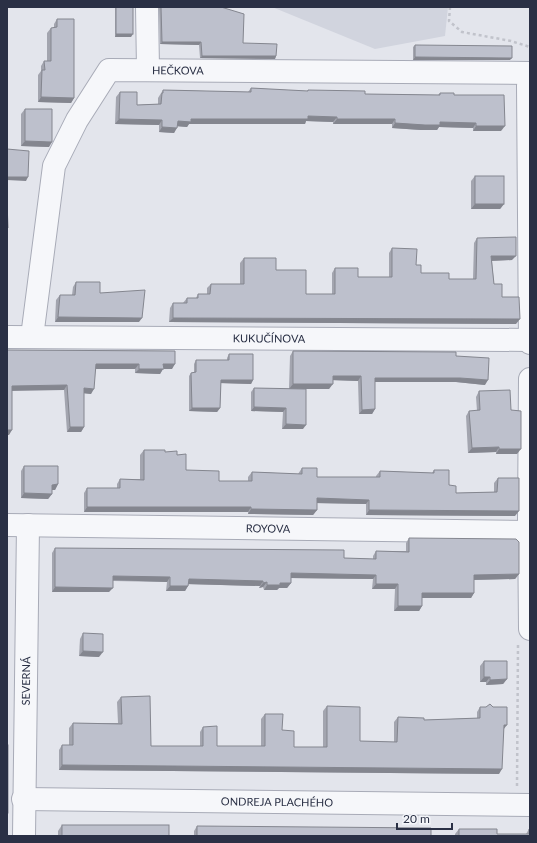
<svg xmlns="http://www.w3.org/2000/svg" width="537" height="843" viewBox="0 0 537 843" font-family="Lato,sans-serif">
<rect width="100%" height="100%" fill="#e3e5ec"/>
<polygon fill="#d1d4de" points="272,7 448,7 445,36 375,49"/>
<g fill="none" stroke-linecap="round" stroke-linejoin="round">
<g stroke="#a8abb7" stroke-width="24">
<g id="minor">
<polyline points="147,7 148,69"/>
<polyline points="530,73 528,86 530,343"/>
<path id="s1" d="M 7,337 L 530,340"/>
<path id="s2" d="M 32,337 L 54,166 L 77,120 L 109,70 L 530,73"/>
<polyline points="530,379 529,519 530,629"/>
<path id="s3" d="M 7,525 L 529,532"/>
<path id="s4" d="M 23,799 L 530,805"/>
<path id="s5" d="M 24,836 L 28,525"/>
</g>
</g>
<g stroke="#c1c3cb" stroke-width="2.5" stroke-dasharray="3 3" stroke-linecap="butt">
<polyline points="450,7 449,21 462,32 511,41 530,47"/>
<polyline points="517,786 518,645"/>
</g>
<use href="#minor" stroke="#f6f7fa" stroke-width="22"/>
</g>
<g fill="#a3a5af">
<polygon points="115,7 133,7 131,37 115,37"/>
<polygon points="159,7 221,7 243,43 276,56 275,59 200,58 199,45 160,44"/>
<polygon points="57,19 74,98 71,103 38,102 38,75 41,71 41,66 44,61 47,61 47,33 51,28 54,28 54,24"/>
<polygon points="415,45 510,60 413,60 413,47"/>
<polygon points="251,88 307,91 308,90 365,94 438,95 440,93 454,95 501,131 473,131 473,128 439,127 437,130 421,130 392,128 392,124 333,124 333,122 306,121 305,124 189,124 187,127 177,126 174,133 159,132 159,125 115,124 116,97 120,92 137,105 158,104 158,98 163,90 248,92"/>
<polygon points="25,109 49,147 21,146 21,114"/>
<polygon points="475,176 504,204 500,209 471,209 471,181"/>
<polygon points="477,238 512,260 492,261 494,284 502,297 516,324 169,322 170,308 173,303 183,303 187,298 196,298 198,294 207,294 207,288 211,284 240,284 240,263 244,258 276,270 306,294 332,294 332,273 335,268 358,277 389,277 389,253 392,248 416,265 421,273 449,279 473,279 474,243"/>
<polygon points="76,282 100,293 139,322 55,322 56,300 60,295 72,295 73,287"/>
<polygon points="7,350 175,351 172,369 163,369 160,374 135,373 135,369 95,369 91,394 84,393 84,427 81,432 67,432 64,390 12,390 9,435"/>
<polygon points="293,351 456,356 485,385 456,382 375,382 375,409 372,414 359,414 358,381 333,380 329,389 294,389 303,429 282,429 283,412 251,411 251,392 254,388 289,389 290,356"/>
<polygon points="229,354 253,380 251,384 221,383 220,408 217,412 189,411 189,376 191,373 194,372 194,364 196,360 227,360 227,358"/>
<polygon points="479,391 511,410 517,454 496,454 496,452 468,453 466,416 469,411 477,411 476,397"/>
<polygon points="144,450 165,452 177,455 186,470 219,481 248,481 248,477 252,472 298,474 302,468 317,477 376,477 376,476 380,471 432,473 434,470 456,493 494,492 494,483 498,478 515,516 366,515 366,504 317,503 317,510 313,515 248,514 248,512 84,512 84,493 87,488 117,488 117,484 120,479 140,479 140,455"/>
<polygon points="24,466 58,484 55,490 52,490 52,494 48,499 21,498 21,471"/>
<polygon points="409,538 519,574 515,579 474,580 474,593 471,598 422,598 422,606 419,611 394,611 395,589 372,589 373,579 291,578 291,583 287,588 279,588 277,590 264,590 263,587 259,588 260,586 188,584 188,586 185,591 166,591 167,582 113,581 109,592 52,592 52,553 55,548 373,559 373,556 376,551 406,551 406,543"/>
<polygon points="83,633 99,657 79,656 80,639"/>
<polygon points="484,661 507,679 503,684 486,685 486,682 480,682 480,666"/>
<polygon points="121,697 151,746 200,746 200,732 203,727 217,746 261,746 261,719 265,714 282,730 294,747 323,747 323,711 327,706 360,741 394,742 394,722 398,717 424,720 477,718 477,712 480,707 504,729 499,774 59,770 59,750 62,745 69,745 69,728 73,723 118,723 117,702"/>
<polygon points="62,825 169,836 58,836 58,831"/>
<polygon points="197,826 431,836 194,836 194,831"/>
<polygon points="459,829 497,834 526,834 529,829 530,836 455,836 455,834"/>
</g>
<g fill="#84868f">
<polygon points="116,34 133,34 131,37 115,37"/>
<polygon points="162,42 201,42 199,45 160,44"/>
<polygon points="202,56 276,56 275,59 200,58"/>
<polygon points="415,57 512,58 510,60 413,60"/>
<polygon points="41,97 74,98 71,103 38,102"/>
<polygon points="308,116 337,117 333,122 306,121 305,124 189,124 187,127 174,126 178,121 191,119"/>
<polygon points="119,119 162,120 159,125 115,124"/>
<polygon points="337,119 395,119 392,124 333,124"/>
<polygon points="440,122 476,123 473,128 439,127 437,130 421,130 392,128 395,123"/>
<polygon points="476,126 505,126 501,131 473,131"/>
<polygon points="162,127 177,128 174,133 159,132"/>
<polygon points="25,141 52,142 49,147 21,146"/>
<polygon points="7,177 28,177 26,181 7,180"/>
<polygon points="475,204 504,204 500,209 471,209"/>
<polygon points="491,256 516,256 512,260 488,261"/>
<polygon points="58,317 142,318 139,322 55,322"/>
<polygon points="173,318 520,319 516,324 169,322"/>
<polygon points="96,364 139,364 135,369 92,369"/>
<polygon points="163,364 175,364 172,369 163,369 160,374 135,373 139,369"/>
<polygon points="333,376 361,376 358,381 329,380"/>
<polygon points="375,378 460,378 488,380 485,385 456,382 371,382"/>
<polygon points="221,380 253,380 251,384 218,383"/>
<polygon points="293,384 333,384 329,389 289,389"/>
<polygon points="67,385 64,390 9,391 12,386"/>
<polygon points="84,388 94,389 91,394 81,393"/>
<polygon points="254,407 286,408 283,412 251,411"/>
<polygon points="192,408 220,408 217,412 189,411"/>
<polygon points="375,409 372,414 359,414 362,410"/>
<polygon points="286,424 306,425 303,429 282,429"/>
<polygon points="70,427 84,427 81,432 67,432"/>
<polygon points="7,430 12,430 9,435 7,435"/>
<polygon points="499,447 496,452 468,453 472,448"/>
<polygon points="499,449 521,449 517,454 496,454"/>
<polygon points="58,484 55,490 48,490 52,485"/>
<polygon points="24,493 52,494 48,499 21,498"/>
<polygon points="317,498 369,500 366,504 313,503"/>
<polygon points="87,507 251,507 248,512 84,512"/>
<polygon points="251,509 317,510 313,515 248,514"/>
<polygon points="369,510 519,511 515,516 366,515"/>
<polygon points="291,573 376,575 373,579 288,578"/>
<polygon points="519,574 515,579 471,580 474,575"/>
<polygon points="113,576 170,577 167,582 110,580"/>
<polygon points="189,579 263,581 260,586 185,584"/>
<polygon points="267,582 263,587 259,588 263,583"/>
<polygon points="280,583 291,583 287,588 279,588 277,590 264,590 267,585"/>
<polygon points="376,584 398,584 395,589 372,589"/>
<polygon points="170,586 188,586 185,591 166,591"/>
<polygon points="55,587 113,588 109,592 52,592"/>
<polygon points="422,593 474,593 471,598 418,598"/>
<polygon points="398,606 422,606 419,611 394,611"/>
<polygon points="83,651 103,652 99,657 79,656"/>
<polygon points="484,677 490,677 486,682 480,682"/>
<polygon points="507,679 503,684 486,685 490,680"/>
<polygon points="504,725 507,725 503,730"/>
<polygon points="62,765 502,769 499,774 59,770"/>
</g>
<g fill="#bdc0cc" stroke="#84868f">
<rect x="116" y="7" width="17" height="27"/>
<polygon points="161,7 221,7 244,14 243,43 277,44 276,56 202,56 201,42 162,42"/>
<polygon points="57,19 74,19 74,98 41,97 42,70 45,70 44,61 51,61 51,28 57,27"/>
<polygon points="415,45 512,46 512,58 415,57"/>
<polygon points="251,88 308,91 308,90 365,91 365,94 440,95 440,93 454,93 454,95 504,95 505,126 476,126 476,123 440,122 440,125 425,125 395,123 395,119 337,119 337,117 308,116 308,119 191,119 191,122 178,121 177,128 162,127 162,120 119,119 120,92 137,92 137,105 161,104 162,93 163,93 163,90 251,92"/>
<polygon points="25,109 52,109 52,142 25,141"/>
<polygon points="7,149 29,151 28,177 7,177"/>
<rect x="475" y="176" width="29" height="28"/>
<polygon points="7,202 8,228 7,228"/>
<polygon points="516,237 516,256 491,256 494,284 502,284 502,297 519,297 520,319 173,318 173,303 187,303 187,298 198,298 198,294 210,294 211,284 244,284 244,258 276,258 276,270 306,270 306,294 335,294 335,268 358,268 358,277 392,277 392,248 417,249 416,265 421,265 421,273 449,273 449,279 476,279 477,238"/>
<polygon points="76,282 100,282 100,293 145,290 142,318 58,317 60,295 75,295"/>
<polygon points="7,350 175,351 175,364 163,364 164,369 139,369 139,364 96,364 94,389 84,388 84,427 70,427 67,385 12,386 12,430 7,430"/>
<polygon points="293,351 456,352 456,356 489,358 488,380 460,378 375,378 375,409 362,410 361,376 333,376 333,384 293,384"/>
<polygon points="229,354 253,354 253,380 221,380 220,408 192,408 191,373 196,372 196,360 229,360"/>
<polygon points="254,388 306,389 306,425 286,424 286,408 254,407"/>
<polygon points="510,390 511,410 521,411 521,449 499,449 499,447 472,448 469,411 480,410 479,391"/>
<polygon points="144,450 165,450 165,452 177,451 177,455 186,454 186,470 219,471 219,481 252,481 252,472 302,474 302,468 317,468 317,477 380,477 380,471 434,473 434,470 449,470 449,485 456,486 456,493 497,492 498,478 519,478 519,511 369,510 369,500 317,498 317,510 251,509 251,507 87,507 87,488 120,488 120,479 144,480"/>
<polygon points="24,466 58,466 58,484 52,485 52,494 24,493"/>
<polygon points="409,538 516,539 519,542 519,574 474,575 474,593 422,593 422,606 398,606 398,584 376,584 376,575 291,573 291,583 280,583 280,585 267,585 267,582 263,583 263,581 189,579 188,586 170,586 170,577 113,576 113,588 55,587 55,548 344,550 344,558 376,559 376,551 409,552"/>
<polygon points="83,633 103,634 103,652 83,651"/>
<polygon points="484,661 507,661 507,679 490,680 490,677 484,677"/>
<polygon points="150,696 151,746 203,746 203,727 217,726 217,746 265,746 265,714 283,714 282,730 294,731 294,747 327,747 327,706 360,707 360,741 397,742 398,717 424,718 424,720 480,718 480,707 486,707 490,704 493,707 507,707 507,725 504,725 502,769 62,765 62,745 73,745 73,723 122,724 121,697"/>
<rect x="7" y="745" width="1" height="68"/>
<rect x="62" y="825" width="107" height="11"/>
<polygon points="197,826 431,828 431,836 197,836"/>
<polygon points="459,829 497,829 497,834 529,834 529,829 530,829 530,836 459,836"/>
</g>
<g text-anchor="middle" stroke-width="3" stroke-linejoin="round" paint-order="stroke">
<g font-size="11" fill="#2a3045" stroke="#f3f5f9">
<text dy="4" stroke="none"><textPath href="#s2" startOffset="352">HEČKOVA</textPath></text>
<text dy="4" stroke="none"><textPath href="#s1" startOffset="262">KUKUČÍNOVA</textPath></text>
<text dy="4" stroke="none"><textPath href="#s3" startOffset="261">ROYOVA</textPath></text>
<text dy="4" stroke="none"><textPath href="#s5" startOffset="155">SEVERNÁ</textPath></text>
<text dy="4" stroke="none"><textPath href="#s4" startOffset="254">ONDREJA PLACHÉHO</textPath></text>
</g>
</g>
<rect width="537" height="843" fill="none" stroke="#2a3045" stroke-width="16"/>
<path d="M397 823v6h55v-6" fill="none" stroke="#2a3045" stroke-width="2"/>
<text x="403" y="823" font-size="12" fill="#2a3045" stroke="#f3f5f9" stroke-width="3" paint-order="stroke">20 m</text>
</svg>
